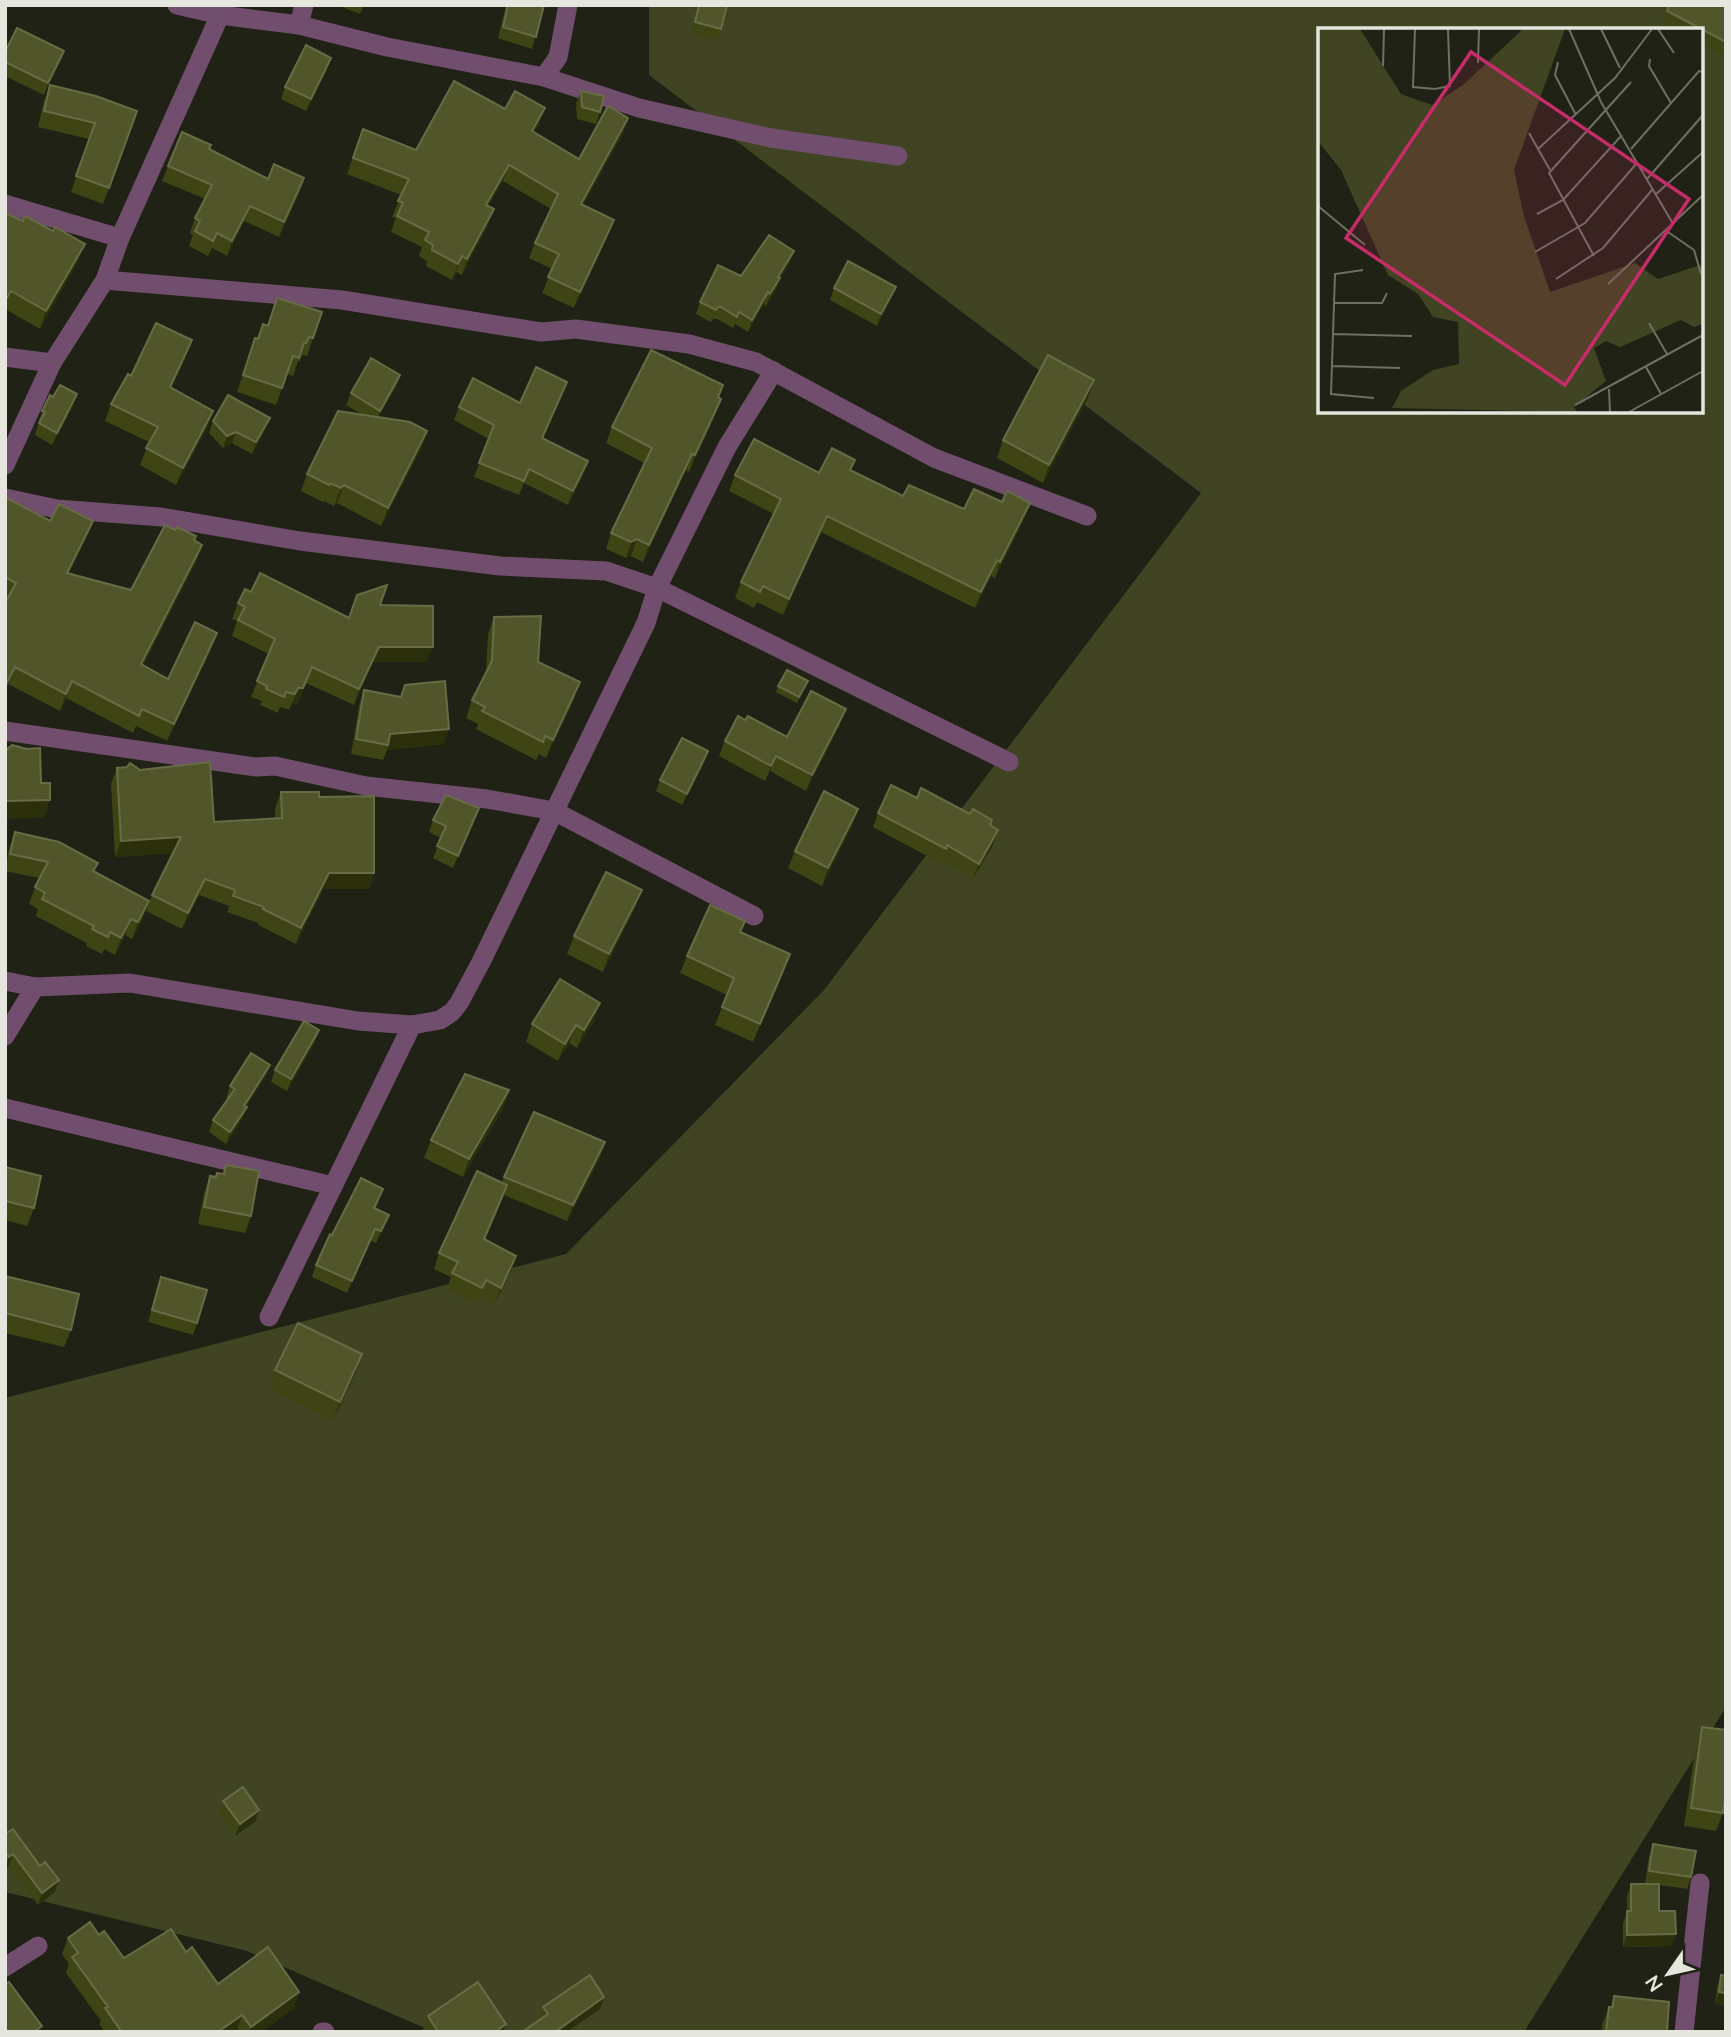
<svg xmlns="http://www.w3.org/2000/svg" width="1731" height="2037" viewBox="0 0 1731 2037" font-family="Lato,sans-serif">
<rect width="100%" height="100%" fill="#202215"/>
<path fill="#404422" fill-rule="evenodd" d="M 649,5 L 1726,5 L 1726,1707 L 1524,2032 L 434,2032 L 247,1951 L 5,1892 L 5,1398 L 566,1254 L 824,990 L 1201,493 L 649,75 ZM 1320,30 L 1701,30 L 1701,411 L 1320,411 Z"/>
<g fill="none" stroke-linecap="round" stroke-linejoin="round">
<g stroke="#714e6d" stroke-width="19">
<polyline points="177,5 220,15 299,25 387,47 544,77 639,108 771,138 898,156"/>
<polyline points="299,25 304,5"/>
<polyline points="544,77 558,57 568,5"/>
<polyline points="5,204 120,238"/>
<polyline points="105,280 342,300 541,332 576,329 689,344 756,362 934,458 1087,516"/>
<polyline points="5,357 52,363"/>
<polyline points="5,465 52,363 105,280 120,238 220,15"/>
<polyline points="5,498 57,509 161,517 300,541 500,566 606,571 657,588 1009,762"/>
<polyline points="5,731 256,767 275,766 366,786 487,799 554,811 754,916"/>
<polyline points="5,981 35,987 130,983 358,1021 412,1025 440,1020 452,1012 459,1003 481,962 646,623 657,588 727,447 774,371"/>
<polyline points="5,1036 35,987"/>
<polyline points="5,1108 333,1186"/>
<polyline points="269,1317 412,1025"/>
<polyline points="5,1967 38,1946"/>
<polyline points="322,2032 325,2032"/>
<polyline points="1684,2032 1700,1883"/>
</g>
</g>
<g fill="#3f4414">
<polygon points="337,5 364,5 360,14"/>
<polygon points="506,5 544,5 532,49 498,38"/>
<polygon points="698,5 727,5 721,29 717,41 691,34"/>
<polygon points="1669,5 1726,5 1726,56 1701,43 1701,30 1675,30 1662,23"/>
<polygon points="5,52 59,63 44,95 5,76"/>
<polygon points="327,69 306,111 281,99 285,87"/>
<polygon points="50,85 137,111 103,204 71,192 89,139 38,127 44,101"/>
<polygon points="581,91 600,112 596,124 577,119 576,103"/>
<polygon points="505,109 539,124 534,132 579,159 628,118 623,134 583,205 608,235 574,308 542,293 552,269 529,258 535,243 551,209 503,181 488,206 488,225 462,275 456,272 452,280 426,266 427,261 419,256 422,247 391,232 396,218 392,217 401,195 347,174 363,129 416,150"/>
<polygon points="210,149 268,179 304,178 299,193 279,237 244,221 227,256 212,248 208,256 189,246 193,235 190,233 195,218 205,199 162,181 168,166"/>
<polygon points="5,213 78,261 40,329 5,309"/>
<polygon points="790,262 780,278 776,290 766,306 764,304 748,332 735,324 733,328 717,319 713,319 711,322 696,314 700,302 741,276"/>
<polygon points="834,288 891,299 877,326 830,300"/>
<polygon points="277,298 313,338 307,356 302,355 300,361 298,361 293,376 287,374 276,405 237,392 255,338 257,339 263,324 267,326"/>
<polygon points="186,357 171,388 213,411 207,428 176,485 140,465 149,442 105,421 111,404 131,376"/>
<polygon points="400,375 396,387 378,417 427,431 421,449 381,526 337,503 334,506 324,501 323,502 301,491 307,474 363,415 346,405 351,393"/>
<polygon points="567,382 543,439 583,475 568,505 524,483 519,495 474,477 489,439 454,420 459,407 520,403"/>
<polygon points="723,385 719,398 721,399 715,415 689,472 686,470 643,562 631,556 626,558 606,549 611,533 644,463 606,443 612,427"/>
<polygon points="1088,398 1043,483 997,458 1003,440"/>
<polygon points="73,406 52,445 35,435 42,411"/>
<polygon points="213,421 265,430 252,454 232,443 223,448 209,433"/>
<polygon points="851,471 903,496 964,509 1002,502 1030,503 1024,519 995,578 991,576 975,608 821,532 783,615 757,602 754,608 735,598 741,582 774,514 729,491 735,475"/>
<polygon points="5,497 50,521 93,521 86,538 69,573 131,590 194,540 196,562 143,665 168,679 211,650 167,741 136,726 133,733 66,698 60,711 8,684 5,691 5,603 7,599 5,597"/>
<polygon points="251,592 349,618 380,605 427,662 373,662 354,705 306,683 297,704 292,703 289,710 280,707 278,713 260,705 262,701 251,697 269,654 232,636 237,621 232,619 238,603"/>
<polygon points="494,617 574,700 546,758 539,754 536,760 476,729 478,724 466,718 472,700 486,673 488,634"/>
<polygon points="808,681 797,703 776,692 778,686"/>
<polygon points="364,690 444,744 387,750 383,760 351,754 359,706"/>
<polygon points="745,720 787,737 840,725 806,791 770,771 765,781 719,756 725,741"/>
<polygon points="708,751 704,763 682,805 656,791 660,780"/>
<polygon points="117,768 214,822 275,818 275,808 281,792 319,797 374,873 369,889 323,889 296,944 258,925 258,923 227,912 229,906 199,895 182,929 146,911 152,895 172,853 115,857 111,784"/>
<polygon points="917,798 990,825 998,830 993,845 973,879 942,860 940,863 873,827 878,813"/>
<polygon points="479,808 453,868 433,858 441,838 429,832 433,820"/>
<polygon points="858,809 852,826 822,886 788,868 795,851"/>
<polygon points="15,832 95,872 143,918 132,939 125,935 115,955 104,949 102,954 86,946 87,943 36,916 38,909 29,904 35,887 39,878 5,871 9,849"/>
<polygon points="635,908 603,972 567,954 574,936"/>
<polygon points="741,932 784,972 753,1042 715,1025 727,995 680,973 687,956"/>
<polygon points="594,1021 577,1048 569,1043 558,1061 526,1042 532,1024"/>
<polygon points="319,1030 315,1042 287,1091 271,1082 275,1070"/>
<polygon points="270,1065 265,1077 246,1107 242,1119 226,1144 209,1132 213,1120 228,1099 226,1098 230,1086"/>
<polygon points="509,1090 503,1108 463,1177 424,1158 431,1140"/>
<polygon points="600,1158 567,1221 504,1195 485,1240 516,1256 511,1271 495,1303 480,1296 476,1304 447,1289 451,1277 434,1269 439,1253 502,1182 504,1177"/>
<polygon points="226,1165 251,1216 245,1233 198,1224 204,1193 210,1176 215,1177 217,1173 223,1174"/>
<polygon points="5,1167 34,1208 27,1226 5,1220"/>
<polygon points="379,1201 375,1209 384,1227 376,1243 371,1241 347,1293 312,1277 316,1265 332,1235"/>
<polygon points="5,1276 71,1330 64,1347 5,1333"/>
<polygon points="161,1277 197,1323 193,1335 148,1322"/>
<polygon points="275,1370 356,1372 333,1420 269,1388"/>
<polygon points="1702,1727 1723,1813 1716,1831 1684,1826 1696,1744"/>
<polygon points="223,1801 255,1822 235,1836 219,1813"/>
<polygon points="5,1834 55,1892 38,1905 9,1866 5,1869"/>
<polygon points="1653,1844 1691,1877 1687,1889 1659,1885 1659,1911 1671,1946 1623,1947 1623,1923 1627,1912 1627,1896 1631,1884 1653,1884 1645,1883 1649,1856"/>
<polygon points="99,1935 124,1958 186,1952 218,1984 299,1992 294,2008 261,2032 105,2032 99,2024 101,2021 66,1973 69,1964 62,1954 68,1938"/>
<polygon points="1721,1975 1726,1976 1715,2004 1717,1987"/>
<polygon points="1614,1996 1667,2032 1602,2032 1602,2025 1609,2007 1610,2007"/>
<polygon points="604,1997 600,2009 539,2019 543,2007"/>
<polygon points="428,2016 503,2032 422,2032"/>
</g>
<g fill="#2b2f0b">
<polygon points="64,51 59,63 44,95 48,83"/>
<polygon points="331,58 327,69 306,111 311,99"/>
<polygon points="545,108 539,124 526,147 532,131"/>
<polygon points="628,118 623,134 575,220 581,204"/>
<polygon points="509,165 503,181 480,221 486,205"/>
<polygon points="304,178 299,193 279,237 284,222"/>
<polygon points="250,206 244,221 227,256 232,241"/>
<polygon points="494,209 488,225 462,275 467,259"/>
<polygon points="614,220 608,235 574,308 580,292"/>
<polygon points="85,244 78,261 40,329 46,311"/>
<polygon points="794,251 790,262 773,289 778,277"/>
<polygon points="462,256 456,272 452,280 458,264"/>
<polygon points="780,278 776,290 766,306 770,294"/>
<polygon points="896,287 891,299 877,326 881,314"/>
<polygon points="768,292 764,304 748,332 752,320"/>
<polygon points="192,340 186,357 164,404 170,387"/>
<polygon points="400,375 396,387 375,422 380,411"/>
<polygon points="1094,380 1088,398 1043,483 1049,465"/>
<polygon points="567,382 562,396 537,452 542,438"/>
<polygon points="77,394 73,406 52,445 57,433"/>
<polygon points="721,399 715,415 689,472 695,455"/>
<polygon points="213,411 207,428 176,485 183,468"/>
<polygon points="270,418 265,430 252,454 256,442"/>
<polygon points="427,431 421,449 381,526 388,508"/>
<polygon points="236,432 232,443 223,448 227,436"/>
<polygon points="692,454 686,470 643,562 649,545"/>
<polygon points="588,461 583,475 568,505 573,491"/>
<polygon points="344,485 337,503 334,506 341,488"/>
<polygon points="1030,503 1024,519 995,578 1000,562"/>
<polygon points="827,516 821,532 783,615 789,599"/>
<polygon points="93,521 86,538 61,590 67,573"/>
<polygon points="637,539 631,556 626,558 631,542"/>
<polygon points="202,545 196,562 134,681 141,664"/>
<polygon points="997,560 991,576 975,608 981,592"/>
<polygon points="217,633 211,650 167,741 174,724"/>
<polygon points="379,647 433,647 427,662 373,662 354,705 359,689"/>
<polygon points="15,667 8,684 5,691 5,686"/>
<polygon points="312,667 297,704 292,703 298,688"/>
<polygon points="72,681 66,698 60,711 66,694"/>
<polygon points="580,682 574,700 546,758 553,740"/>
<polygon points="846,709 840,725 806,791 812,775"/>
<polygon points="449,729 444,744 387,750 390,734"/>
<polygon points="708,751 704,763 682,805 687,794"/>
<polygon points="776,756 770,771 765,781 771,766"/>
<polygon points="50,800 44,818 5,819 6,801"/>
<polygon points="479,808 475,820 453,868 458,856"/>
<polygon points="858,809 852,826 822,886 828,868"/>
<polygon points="998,830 993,845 973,879 979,864"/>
<polygon points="181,837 175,853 115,857 121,841"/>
<polygon points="329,873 374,873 369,889 323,889 296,944 301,928"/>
<polygon points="205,879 199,895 182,929 188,913"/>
<polygon points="642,890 635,908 603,972 609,954"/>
<polygon points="149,901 143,918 132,939 138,922"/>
<polygon points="131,919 125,935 115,955 121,938"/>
<polygon points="790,954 784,972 753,1042 760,1024"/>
<polygon points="600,1003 594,1021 577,1048 584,1030"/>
<polygon points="576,1025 569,1043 558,1061 565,1044"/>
<polygon points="319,1030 315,1042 287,1091 291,1079"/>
<polygon points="270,1065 265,1077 240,1117 244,1106"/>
<polygon points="509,1090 503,1108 463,1177 469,1159"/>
<polygon points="247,1107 242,1119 226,1144 230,1132"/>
<polygon points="605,1142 600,1158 567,1221 573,1205"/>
<polygon points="507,1185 502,1200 478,1255 484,1239"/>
<polygon points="389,1215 384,1227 376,1243 381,1231"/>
<polygon points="375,1229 371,1241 347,1293 352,1281"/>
<polygon points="516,1256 511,1271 495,1303 501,1288"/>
<polygon points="362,1354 356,1372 333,1420 340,1402"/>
<polygon points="259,1810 255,1822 235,1836 240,1824"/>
<polygon points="13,1854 9,1866 5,1869 9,1857"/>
<polygon points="59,1880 55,1892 38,1905 42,1893"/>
<polygon points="1676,1934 1671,1946 1623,1947 1627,1935"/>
<polygon points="299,1992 294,2008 261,2032 249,2032 251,2027"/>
<polygon points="1719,1992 1726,1993 1726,2006 1715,2004"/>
<polygon points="604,1997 600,2009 567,2032 555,2032"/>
<polygon points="242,2015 237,2031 218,2032"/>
<polygon points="506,2024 503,2032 495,2032"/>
</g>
<g fill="#51562a" stroke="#686c46" stroke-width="2">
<polygon points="508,5 544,5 536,37 503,27"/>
<polygon points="699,5 727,5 721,29 695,22"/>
<polygon points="1669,5 1726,5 1726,42 1667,11"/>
<polygon points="17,28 64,51 48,83 5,62 5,52"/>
<polygon points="306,45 331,58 311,99 285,87"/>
<polygon points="454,81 505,109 515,91 545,108 532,131 579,159 608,106 628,118 581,204 614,220 580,292 548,277 559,254 535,243 558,194 509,165 486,205 494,209 467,259 462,256 458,264 432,250 433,245 425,240 429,232 397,216 403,203 398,201 409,179 353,158 363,129 416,150"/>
<polygon points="50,85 96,96 137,111 109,188 76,176 95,123 44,111"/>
<polygon points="581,91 604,96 600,112 582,107"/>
<polygon points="182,132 211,145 209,149 268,179 274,164 304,178 284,222 250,206 232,241 217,233 213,241 195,231 200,221 195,218 212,185 168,166"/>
<polygon points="5,213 23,221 25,216 53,231 55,227 85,244 46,311 11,291 5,301"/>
<polygon points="769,235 794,251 778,277 780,278 770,294 768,292 752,320 739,312 737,317 721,307 718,307 716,310 700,302 718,265 741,276"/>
<polygon points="848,261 896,287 881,314 834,288"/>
<polygon points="277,298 322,312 313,338 309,337 306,343 304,343 299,358 293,356 282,388 243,375 255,338 258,339 263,324 268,326"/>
<polygon points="156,323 192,340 170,387 213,411 183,468 146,448 158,427 111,404 128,374 131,376"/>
<polygon points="651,350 723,385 718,397 721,399 695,455 692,454 649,545 637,539 631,542 611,533 652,448 612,427"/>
<polygon points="1048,355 1094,380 1049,465 1003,440"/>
<polygon points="371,358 400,375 380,411 351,393"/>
<polygon points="536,367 567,382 542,438 588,461 573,491 529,469 524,481 479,463 494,425 459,407 473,378 520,403"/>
<polygon points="60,385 77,394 57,433 39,423 45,412 42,411 50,395 53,397"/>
<polygon points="228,395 270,418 256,442 236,432 227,436 213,421"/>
<polygon points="338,411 410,422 427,431 388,508 344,485 341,488 330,483 329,485 307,474"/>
<polygon points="754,439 819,473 832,448 855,460 850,470 903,496 909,485 964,509 974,489 1002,502 1007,491 1030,503 1000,562 997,560 981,592 827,516 789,599 763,586 760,592 741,582 781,499 735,475"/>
<polygon points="5,497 50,521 59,504 93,521 67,573 131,590 165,525 175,530 177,527 196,536 194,540 202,545 141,664 168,679 195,622 217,633 174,724 142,709 139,716 72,681 66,694 15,667 5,686 5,603 16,583 5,577"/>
<polygon points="260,573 349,618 357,595 387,585 380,605 433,606 433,647 379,647 359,689 312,667 303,688 298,688 295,694 286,692 284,697 266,689 267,686 257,681 275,639 238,620 245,607 238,603 245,589 251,592"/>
<polygon points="541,616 538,662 580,682 553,740 545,736 543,742 482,711 485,707 472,700 492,661 494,617"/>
<polygon points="787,670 808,681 799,697 778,686"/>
<polygon points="445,681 449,729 390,734 388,745 356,739 364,690 401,697 405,685"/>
<polygon points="811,691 846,709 812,775 776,756 771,766 725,741 738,716 745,720 748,716 787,737"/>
<polygon points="682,738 708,751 687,794 660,780"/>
<polygon points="12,745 27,749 40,748 41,783 50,783 50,800 6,801 5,751"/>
<polygon points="210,762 214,822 282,818 281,792 319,792 319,797 374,796 374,873 329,873 301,928 263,909 264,907 233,896 235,890 205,879 188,913 152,895 181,837 121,841 117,768 127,767 130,763 140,770"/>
<polygon points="891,785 917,798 921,788 970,814 973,809 992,820 990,825 998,830 979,864 947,845 946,849 878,813"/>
<polygon points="824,791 858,809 828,868 795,851"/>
<polygon points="446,795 479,808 458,856 437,846 446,826 433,820"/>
<polygon points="15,832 59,842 98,863 93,871 149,901 138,922 131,919 121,938 110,932 108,937 92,929 94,926 42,899 45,893 35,887 48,862 10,854"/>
<polygon points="606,872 642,890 609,954 574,936"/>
<polygon points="710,905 745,921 740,932 790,954 760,1024 722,1007 734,978 687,956"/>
<polygon points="560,979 600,1003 584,1030 576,1025 565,1044 532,1024"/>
<polygon points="304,1021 319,1030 291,1079 275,1070"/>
<polygon points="251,1053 270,1065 244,1106 247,1107 230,1132 213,1120 235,1089 230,1086"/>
<polygon points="465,1074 509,1090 469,1159 431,1140"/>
<polygon points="534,1112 605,1142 573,1205 504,1177"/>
<polygon points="226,1165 259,1171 251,1216 204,1207 210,1176 216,1177 217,1173 224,1174"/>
<polygon points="5,1167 41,1176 34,1208 5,1201"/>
<polygon points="477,1171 507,1185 484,1239 516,1256 501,1288 486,1280 482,1288 452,1273 458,1262 439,1253"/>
<polygon points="361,1178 383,1189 374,1208 389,1215 381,1231 375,1229 352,1281 316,1265 330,1234 332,1235"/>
<polygon points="5,1276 79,1294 71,1330 5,1313"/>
<polygon points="161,1277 207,1290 197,1323 152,1310"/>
<polygon points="298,1323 362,1354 340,1402 275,1370"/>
<polygon points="1702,1727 1726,1730 1726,1793 1723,1813 1691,1808"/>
<polygon points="243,1787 259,1810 240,1824 223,1801"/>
<polygon points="13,1829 40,1866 45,1862 59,1880 42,1893 13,1854 9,1857 5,1853 5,1834"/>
<polygon points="1653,1844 1696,1851 1691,1877 1649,1871"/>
<polygon points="1631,1884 1659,1884 1659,1911 1675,1911 1676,1934 1627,1935 1627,1911 1631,1911"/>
<polygon points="90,1922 99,1935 104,1931 124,1958 171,1929 186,1952 192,1947 218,1984 268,1947 299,1992 251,2027 242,2015 218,2032 120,2032 121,2031 105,2008 108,2007 72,1957 78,1953 68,1938"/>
<polygon points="590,1975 604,1997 555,2032 522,2032 548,2014 543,2007"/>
<polygon points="1721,1975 1726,1976 1726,1993 1719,1992"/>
<polygon points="9,1982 42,2026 34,2032 5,2032 5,1985"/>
<polygon points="478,1982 506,2024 495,2032 438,2032 428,2016"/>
<polygon points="1614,1996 1669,2002 1667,2032 1606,2032 1609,2007 1613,2007"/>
</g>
<g transform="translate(1318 28)">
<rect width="385" height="385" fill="#202215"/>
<path d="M 0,1 L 42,1 L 83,66 L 114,77 L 145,57 L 205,1 L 247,1 L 196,142 L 206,188 L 232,264 L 317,235 L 340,251 L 385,236 L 385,296 L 376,299 L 363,292 L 302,319 L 288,313 L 276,320 L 288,353 L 256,379 L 259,384 L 74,380 L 83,363 L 115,342 L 141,336 L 140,294 L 115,289 L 100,266 L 70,247 L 23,142 L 0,113 Z" fill="#404422"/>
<path fill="none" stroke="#6f7065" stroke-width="2" d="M 97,1 L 95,59 L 117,61 L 132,58 L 130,1M 251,1 L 283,74 L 354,194M 283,1 L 302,40M 340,1 L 356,25M 332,31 L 331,38 L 353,75M 240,34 L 237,47 L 258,87M 160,35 L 161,1M 65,38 L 66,1M 211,105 L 232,142M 220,121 L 297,50 L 334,1M 313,121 L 381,43 L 385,44M 329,151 L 385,87M 337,167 L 385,124M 0,178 L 47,217M 219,186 L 245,172 L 304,107M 347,202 L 376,222 L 383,246M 217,224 L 267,195 L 319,135M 276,228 L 231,145 L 313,54M 45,242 L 17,246 L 13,366 L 56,370M 238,251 L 285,220 L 334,162M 290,256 L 385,167M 17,275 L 64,275 L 69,265M 331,295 L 349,326M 15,306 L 94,308M 14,338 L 82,340M 328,339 L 343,366M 291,361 L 292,384M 257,377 L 385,307M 311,384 L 385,343"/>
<path fill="#c62d68" fill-opacity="0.15" stroke="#c62d68" stroke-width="3.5" d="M 153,24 L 371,171 L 247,357 L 28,210 Z"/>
<rect width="385" height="385" fill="none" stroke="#e5e6dd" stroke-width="3.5"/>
</g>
<rect width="1731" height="2037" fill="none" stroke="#e5e6dd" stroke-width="14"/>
<g transform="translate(1668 1974) rotate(236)" stroke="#202215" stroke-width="5" paint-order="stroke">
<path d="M0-5L12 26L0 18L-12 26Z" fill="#e5e6dd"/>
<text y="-10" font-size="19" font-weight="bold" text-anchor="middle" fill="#e5e6dd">N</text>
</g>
</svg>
